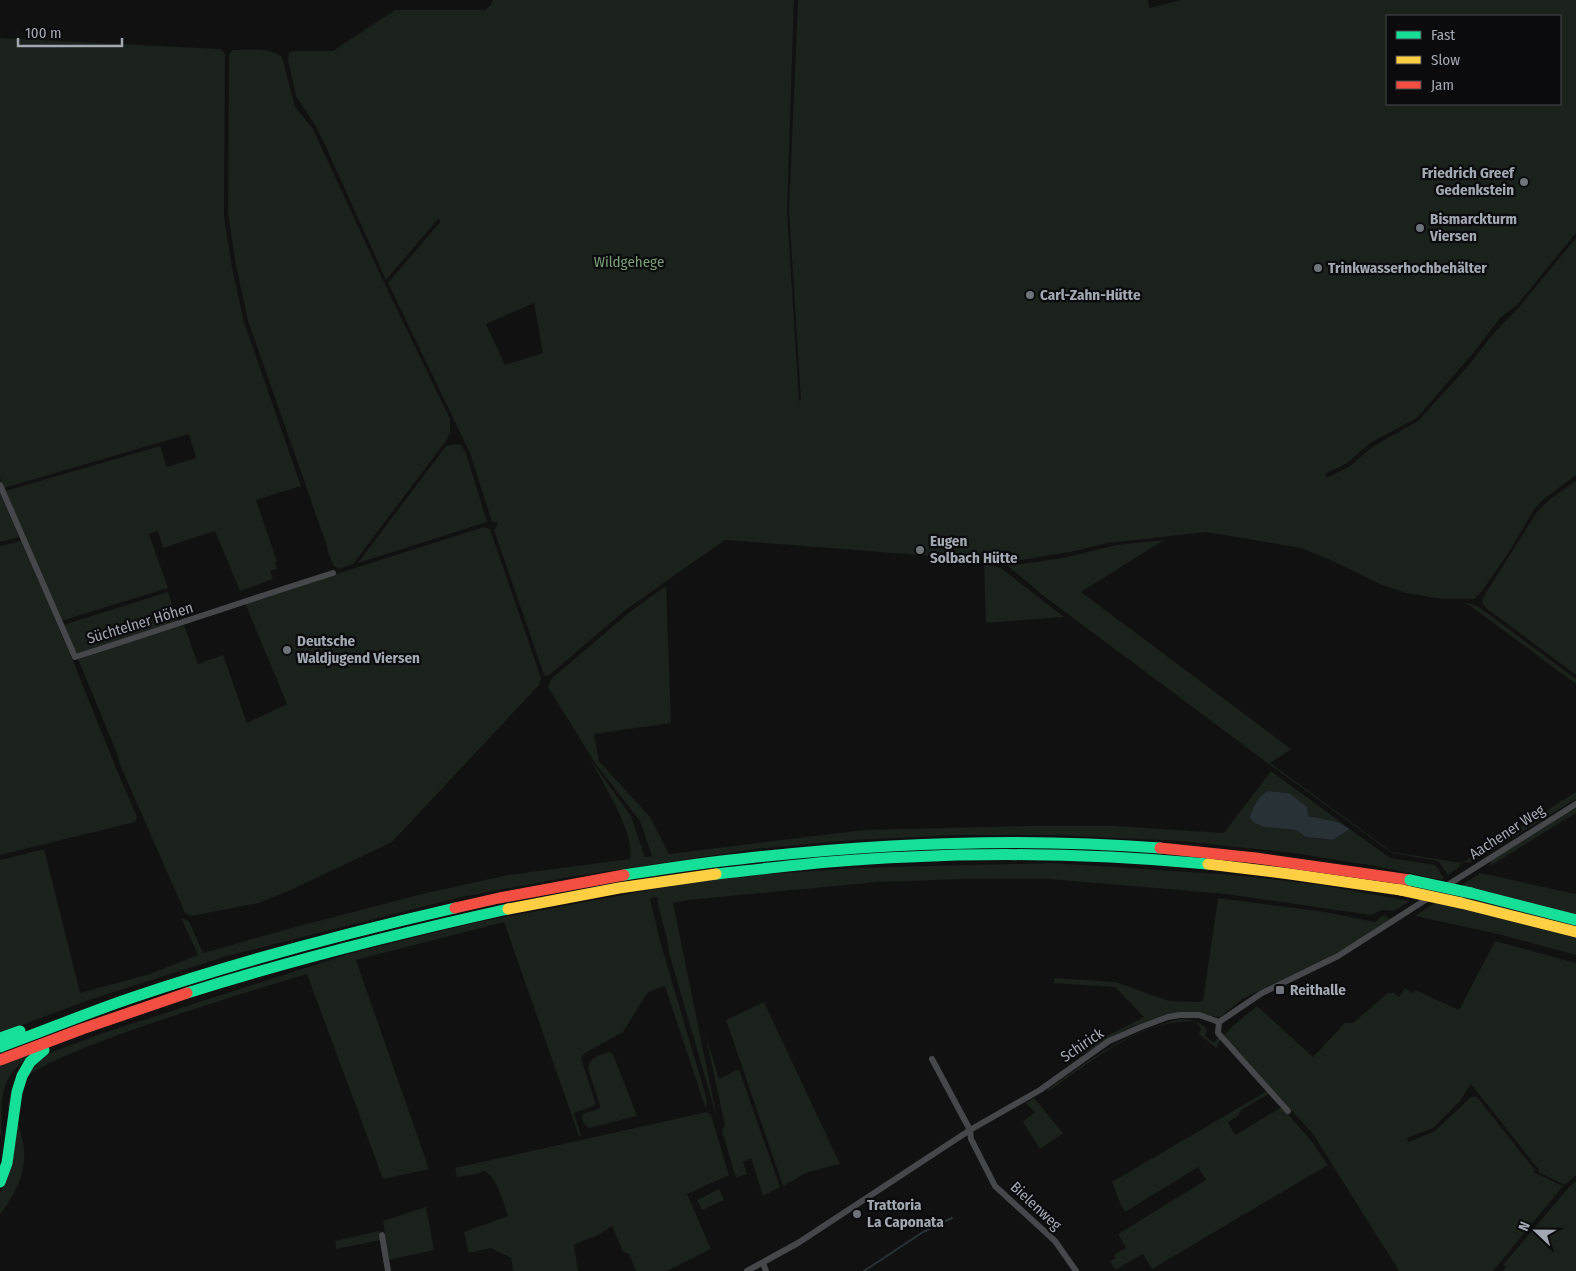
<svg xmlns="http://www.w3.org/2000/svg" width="1576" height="1271" viewBox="0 0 1576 1271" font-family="'Fira Sans Condensed',sans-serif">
<rect width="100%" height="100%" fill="#111"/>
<g fill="#1b211b" fill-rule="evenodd">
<path d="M 493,0 L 794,0 L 787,211 L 799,401 L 801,400 L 789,210 L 798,0 L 1148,0 L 1149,8 L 1181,0 L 1576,0 L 1576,233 L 1517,305 L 1501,317 L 1474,352 L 1417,418 L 1370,443 L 1347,463 L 1325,474 L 1327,478 L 1350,466 L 1372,447 L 1418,421 L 1468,366 L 1493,334 L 1519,307 L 1576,238 L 1576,475 L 1544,499 L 1535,508 L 1509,552 L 1482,591 L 1474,599 L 1442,599 L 1406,593 L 1380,584 L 1335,562 L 1301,548 L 1206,532 L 1108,543 L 1070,552 L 1009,562 L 725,540 L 628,608 L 548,676 L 544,675 L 494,530 L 497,526 L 497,522 L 492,522 L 470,453 L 388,283 L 440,222 L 439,218 L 386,280 L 325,145 L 315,125 L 296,96 L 288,60 L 289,53 L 294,51 L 333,51 L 395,10 L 485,10 L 490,6 ZM 1387,16 L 1560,16 L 1560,104 L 1387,104 ZM 534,303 L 543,353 L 505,365 L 486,324 Z"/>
<polygon points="0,38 220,49 225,54 224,216 232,267 244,322 301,486 256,500 277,561 275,562 277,569 270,571 273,579 240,591 215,531 163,548 158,531 149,534 168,588 61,621 5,491 160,446 167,467 196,458 189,434 4,488 0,478"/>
<path d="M 233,50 C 250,50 269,47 282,57 L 295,107 L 313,129 L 381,276 L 450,419 L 450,433 L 446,441 L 353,564 L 339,569 L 334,566 L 327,550 L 328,549 L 248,321 L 236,266 L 228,214 L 229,54 Z"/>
<polygon points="455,444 461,445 466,453 487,522 358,563 446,446"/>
<polygon points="1576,481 1576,675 1486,608 1482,602 1484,596 1537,512 1551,498"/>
<polygon points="0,493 19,537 0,542"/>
<polygon points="484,527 490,529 541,678 539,685 392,842 293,889 259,903 191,916 185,913 121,767 116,751 78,659 184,625 198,664 223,655 247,723 287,704 245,603"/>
<polygon points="1164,540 1081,592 1291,749 1270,763 1392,852 1462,863 1576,792 1576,799 1473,862 1462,863 1458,868 1448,875 1438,861 1392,853 1269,764 1045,597 1008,566 1063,558 1117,545"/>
<polygon points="21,541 73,661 116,768 137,817 135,822 0,855 0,546"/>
<polygon points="984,564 1001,568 1064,617 986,623"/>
<path d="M 666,586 L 671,723 L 594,734 L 599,761 L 650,817 L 669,854 L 864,830 L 1031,826 L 1115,826 L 1224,833 L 1271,771 L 1346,826 L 1338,822 L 1307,816 L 1289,793 L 1269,791 L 1264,827 L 1296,830 L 1306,837 L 1333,840 L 1350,829 L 1390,858 L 1435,865 L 1444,878 L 1442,880 L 1375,866 L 1294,853 L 1180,841 L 1056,835 L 956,835 L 855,840 L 755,849 L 569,877 L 457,898 L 410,910 L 227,956 L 92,999 L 0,1033 L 0,860 L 44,849 L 80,993 L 150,974 L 198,955 L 181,918 L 189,921 L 203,953 L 284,930 L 426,893 L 508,875 L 630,859 C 636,834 602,782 590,759 L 631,816 L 645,857 L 652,856 L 640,821 L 595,763 L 548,687 L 551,679 L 631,611 Z"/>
<polygon points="168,592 178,622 80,654 75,651 63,625"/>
<polygon points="1461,602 1472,604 1479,607 1576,679 1576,684 1469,605"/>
<polygon points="1576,808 1576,813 1490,866 1491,860"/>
<path d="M 1052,863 L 1235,875 L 1320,885 L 1410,901 L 1394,911 L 1382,910 L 1371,915 L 1226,894 L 1049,879 L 967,879 L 877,882 L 689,900 L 673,903 L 717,1118 L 669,953 C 668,933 659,916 657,897 L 650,898 L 660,941 L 707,1100 L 706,1109 L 665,986 L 648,992 L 623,1032 L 585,1053 L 581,1058 L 596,1105 L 574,1113 L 581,1136 L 579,1136 L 504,922 L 356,960 L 429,1169 L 383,1179 L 307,974 C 267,986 39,1054 25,1080 C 22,1087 16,1101 16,1108 C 16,1122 23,1136 24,1149 C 26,1175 14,1195 0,1215 L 0,1193 L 8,1177 L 8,1103 L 15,1079 L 32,1061 L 50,1053 L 103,1033 L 349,954 L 473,923 L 633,893 L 724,877 L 856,868 Z"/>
<polygon points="1480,873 1576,894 1576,955 1498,934 1415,916"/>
<polygon points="1218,898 1325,912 1375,922 1384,915 1390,919 1345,949 1244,998 1220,1017 1212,1016 1195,1012 1168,1014 1129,1028 1089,1051 1074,1057 1103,1038 1144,1017 1115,987 1054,983 1054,978 1116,982 1169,1001 1196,1002 1203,1001"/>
<polygon points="1495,941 1576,963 1576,1175 1565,1185 1538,1172 1539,1170 1471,1084 1460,1101 1433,1128 1407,1138 1408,1142 1435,1131 1471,1097 1477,1097 1535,1170 1533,1172 1563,1186 1493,1271 1399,1271 1313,1134 1224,1035 1234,1025 1257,1006 1313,1057 1345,1023 1353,1023 1388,993 1394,993 1399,997 1405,988 1413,993 1415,990 1459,1010"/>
<polygon points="764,1002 840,1164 808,1172 783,1186 726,1020"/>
<path d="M 1181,1019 C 1192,1020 1198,1021 1207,1029 L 1205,1036 L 1214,1043 L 1218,1037 L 1221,1039 L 1216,1048 L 1199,1034 L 1201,1029 L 1196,1022 C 1144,1017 1090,1063 1049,1091 L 1048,1089 C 1093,1058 1125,1032 1181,1019 Z"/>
<polygon points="705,1033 719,1079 739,1069 780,1187 763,1196 751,1158 743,1162 747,1174 736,1178 722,1131 725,1125"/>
<path d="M 37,1050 C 0,1077 0,1092 2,1137 L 0,1134 L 0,1064 Z"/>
<path d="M 608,1052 L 613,1054 L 637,1116 L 589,1128 L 583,1122 L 582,1115 L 585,1113 L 599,1109 L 600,1106 L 588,1069 C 590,1057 598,1056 608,1052 Z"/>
<polygon points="1267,1091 1270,1093 1241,1110 1238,1116 1228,1122 1235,1135 1282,1107 1313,1143 1328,1165 1152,1269 1143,1254 1115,1270 1110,1261 1116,1258 1114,1255 1126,1248 1118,1234 1206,1180 1198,1167 1125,1212 1120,1203 1112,1182"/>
<polygon points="1034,1098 1063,1133 1040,1149 1023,1122 1035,1112 1026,1103"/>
<path d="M 707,1112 L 711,1115 L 729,1175 L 687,1194 L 711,1249 L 667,1271 L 636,1271 L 629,1254 L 623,1252 L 612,1226 L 593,1238 L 592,1237 L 574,1245 L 578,1271 L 513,1271 L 511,1258 L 491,1248 L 469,1253 L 464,1232 L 508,1216 C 504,1204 496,1174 483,1171 L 477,1174 L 457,1177 L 455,1168 Z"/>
<polygon points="1576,1181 1576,1271 1503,1271 1506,1267 1503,1265 1569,1187"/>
<polygon points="719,1189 724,1200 702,1210 697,1200"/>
<polygon points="426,1207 434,1250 389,1260 383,1221"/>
<polygon points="952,1217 953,1218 923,1233 866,1271 863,1271 922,1232"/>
<polygon points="379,1231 381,1240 336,1249 335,1241"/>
</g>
<path fill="#283136" d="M 1268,791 L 1289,793 L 1307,807 L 1308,816 L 1338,822 L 1350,829 L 1333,840 L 1306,837 L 1296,830 L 1264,827 L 1253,822 L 1250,817 C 1253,807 1259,795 1268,791 Z"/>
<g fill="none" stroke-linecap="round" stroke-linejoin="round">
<polyline stroke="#283136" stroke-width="2" points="864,1271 923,1232 952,1218"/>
<g stroke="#45474a" stroke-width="6">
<path d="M 0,485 L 75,657 C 161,630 247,600 333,573"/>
<polyline points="1446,886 1576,804"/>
<polyline points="1219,1022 1218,1033 1288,1111"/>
<polyline points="932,1059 970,1130 971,1139 995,1186 1055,1241 1076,1271"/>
<polyline points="382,1235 388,1271"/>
<polyline points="763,1263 766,1271"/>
<polyline points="747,1271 798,1243 970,1130 1040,1090 1109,1041 1141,1027 1168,1017 1180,1015 1199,1015 1219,1022 1262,993 1338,956 1430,897"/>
</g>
<g stroke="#16e098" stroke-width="11">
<path d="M 716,874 C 780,867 844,859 909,857 C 1008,852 1108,855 1208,864"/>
<path d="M 624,875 C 663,869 701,863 740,859 C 879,843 1020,837 1160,848"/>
<polyline points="1471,893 1576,920"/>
<path d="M 187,993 C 292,960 400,933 508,909"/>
<polyline points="0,1038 20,1031"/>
<path d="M 0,1047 C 44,1031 87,1013 131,998 C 237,962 346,933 455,908"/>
<polyline points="0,1182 7,1163 17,1092 22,1076 30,1062 44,1050"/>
</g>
<g stroke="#ffcf43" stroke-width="11">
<polyline points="1208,864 1290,874 1401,890"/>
<polyline points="1461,903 1576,932"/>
<polyline points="508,909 619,888 716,874"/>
</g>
<g stroke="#f24e42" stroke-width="11">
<polyline points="1160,848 1256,858 1410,880"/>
<polyline points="455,908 499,898 624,875"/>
<polyline points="0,1060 82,1029 187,993"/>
</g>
<polyline stroke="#16e098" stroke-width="11" points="1410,880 1471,893"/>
<polyline stroke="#ffcf43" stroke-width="11" points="1401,890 1461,903"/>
</g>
<g fill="#6f737a" stroke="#0b0b0d" stroke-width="2">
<circle cx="1524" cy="182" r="5"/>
<circle cx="1420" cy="228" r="5"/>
<circle cx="1318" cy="268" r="5"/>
<circle cx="1030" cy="295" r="5"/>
<circle cx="920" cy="550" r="5"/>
<circle cx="287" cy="650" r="5"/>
<rect x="1275" y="985" width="10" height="10" rx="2.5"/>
<circle cx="857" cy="1214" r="5"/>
</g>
<g text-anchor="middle" stroke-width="4.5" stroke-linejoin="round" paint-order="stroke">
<g font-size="15" font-weight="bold" fill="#a2a8b2" stroke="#0b0b0d" text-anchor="start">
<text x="1514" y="178" text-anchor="end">Friedrich Greef<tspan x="1514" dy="17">Gedenkstein</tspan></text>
<text x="1430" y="224">Bismarckturm<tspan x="1430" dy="17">Viersen</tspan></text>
<text x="1328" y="273">Trinkwasserhochbehälter</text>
<text x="1040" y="300">Carl-Zahn-Hütte</text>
<text x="930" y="546">Eugen<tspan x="930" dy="17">Solbach Hütte</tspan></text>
<text x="297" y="646">Deutsche<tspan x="297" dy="17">Waldjugend Viersen</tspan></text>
<text x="1290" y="995">Reithalle</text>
<text x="867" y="1210">Trattoria<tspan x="867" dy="17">La Caponata</tspan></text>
</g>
<g font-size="15" fill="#799e78" stroke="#0b0b0d">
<text x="629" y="267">Wildgehege</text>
</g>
<g font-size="15" fill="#a2a8b2" stroke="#0b0b0d">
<text transform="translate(140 623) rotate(-17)" y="5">Süchtelner Höhen</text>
<text transform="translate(1507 832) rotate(-33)" y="5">Aachener Weg</text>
<text transform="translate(1082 1045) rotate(-34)" y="5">Schirick</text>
<text transform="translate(1036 1206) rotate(43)" y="5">Bielenweg</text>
</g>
</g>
<rect x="1386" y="15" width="175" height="90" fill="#0b0b0d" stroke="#474a4f"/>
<rect x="1396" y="31" width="25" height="8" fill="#16e098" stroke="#474a4f"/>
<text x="1431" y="40" font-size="15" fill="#a2a8b2">Fast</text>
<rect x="1396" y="56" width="25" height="8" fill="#ffcf43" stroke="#474a4f"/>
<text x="1431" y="65" font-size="15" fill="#a2a8b2">Slow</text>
<rect x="1396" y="81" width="25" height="8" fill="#f24e42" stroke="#474a4f"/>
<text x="1431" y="90" font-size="15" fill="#a2a8b2">Jam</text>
<g transform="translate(1536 1231) rotate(292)" stroke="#0b0b0d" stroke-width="4" paint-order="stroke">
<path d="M0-4L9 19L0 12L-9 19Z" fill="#a2a8b2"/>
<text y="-8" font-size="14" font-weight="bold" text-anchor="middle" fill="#a2a8b2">N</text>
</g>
<path d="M18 38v8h104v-8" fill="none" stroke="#a2a8b2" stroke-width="2.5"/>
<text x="25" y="38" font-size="15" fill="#a2a8b2" stroke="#0b0b0d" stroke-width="4" paint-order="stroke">100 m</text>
</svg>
